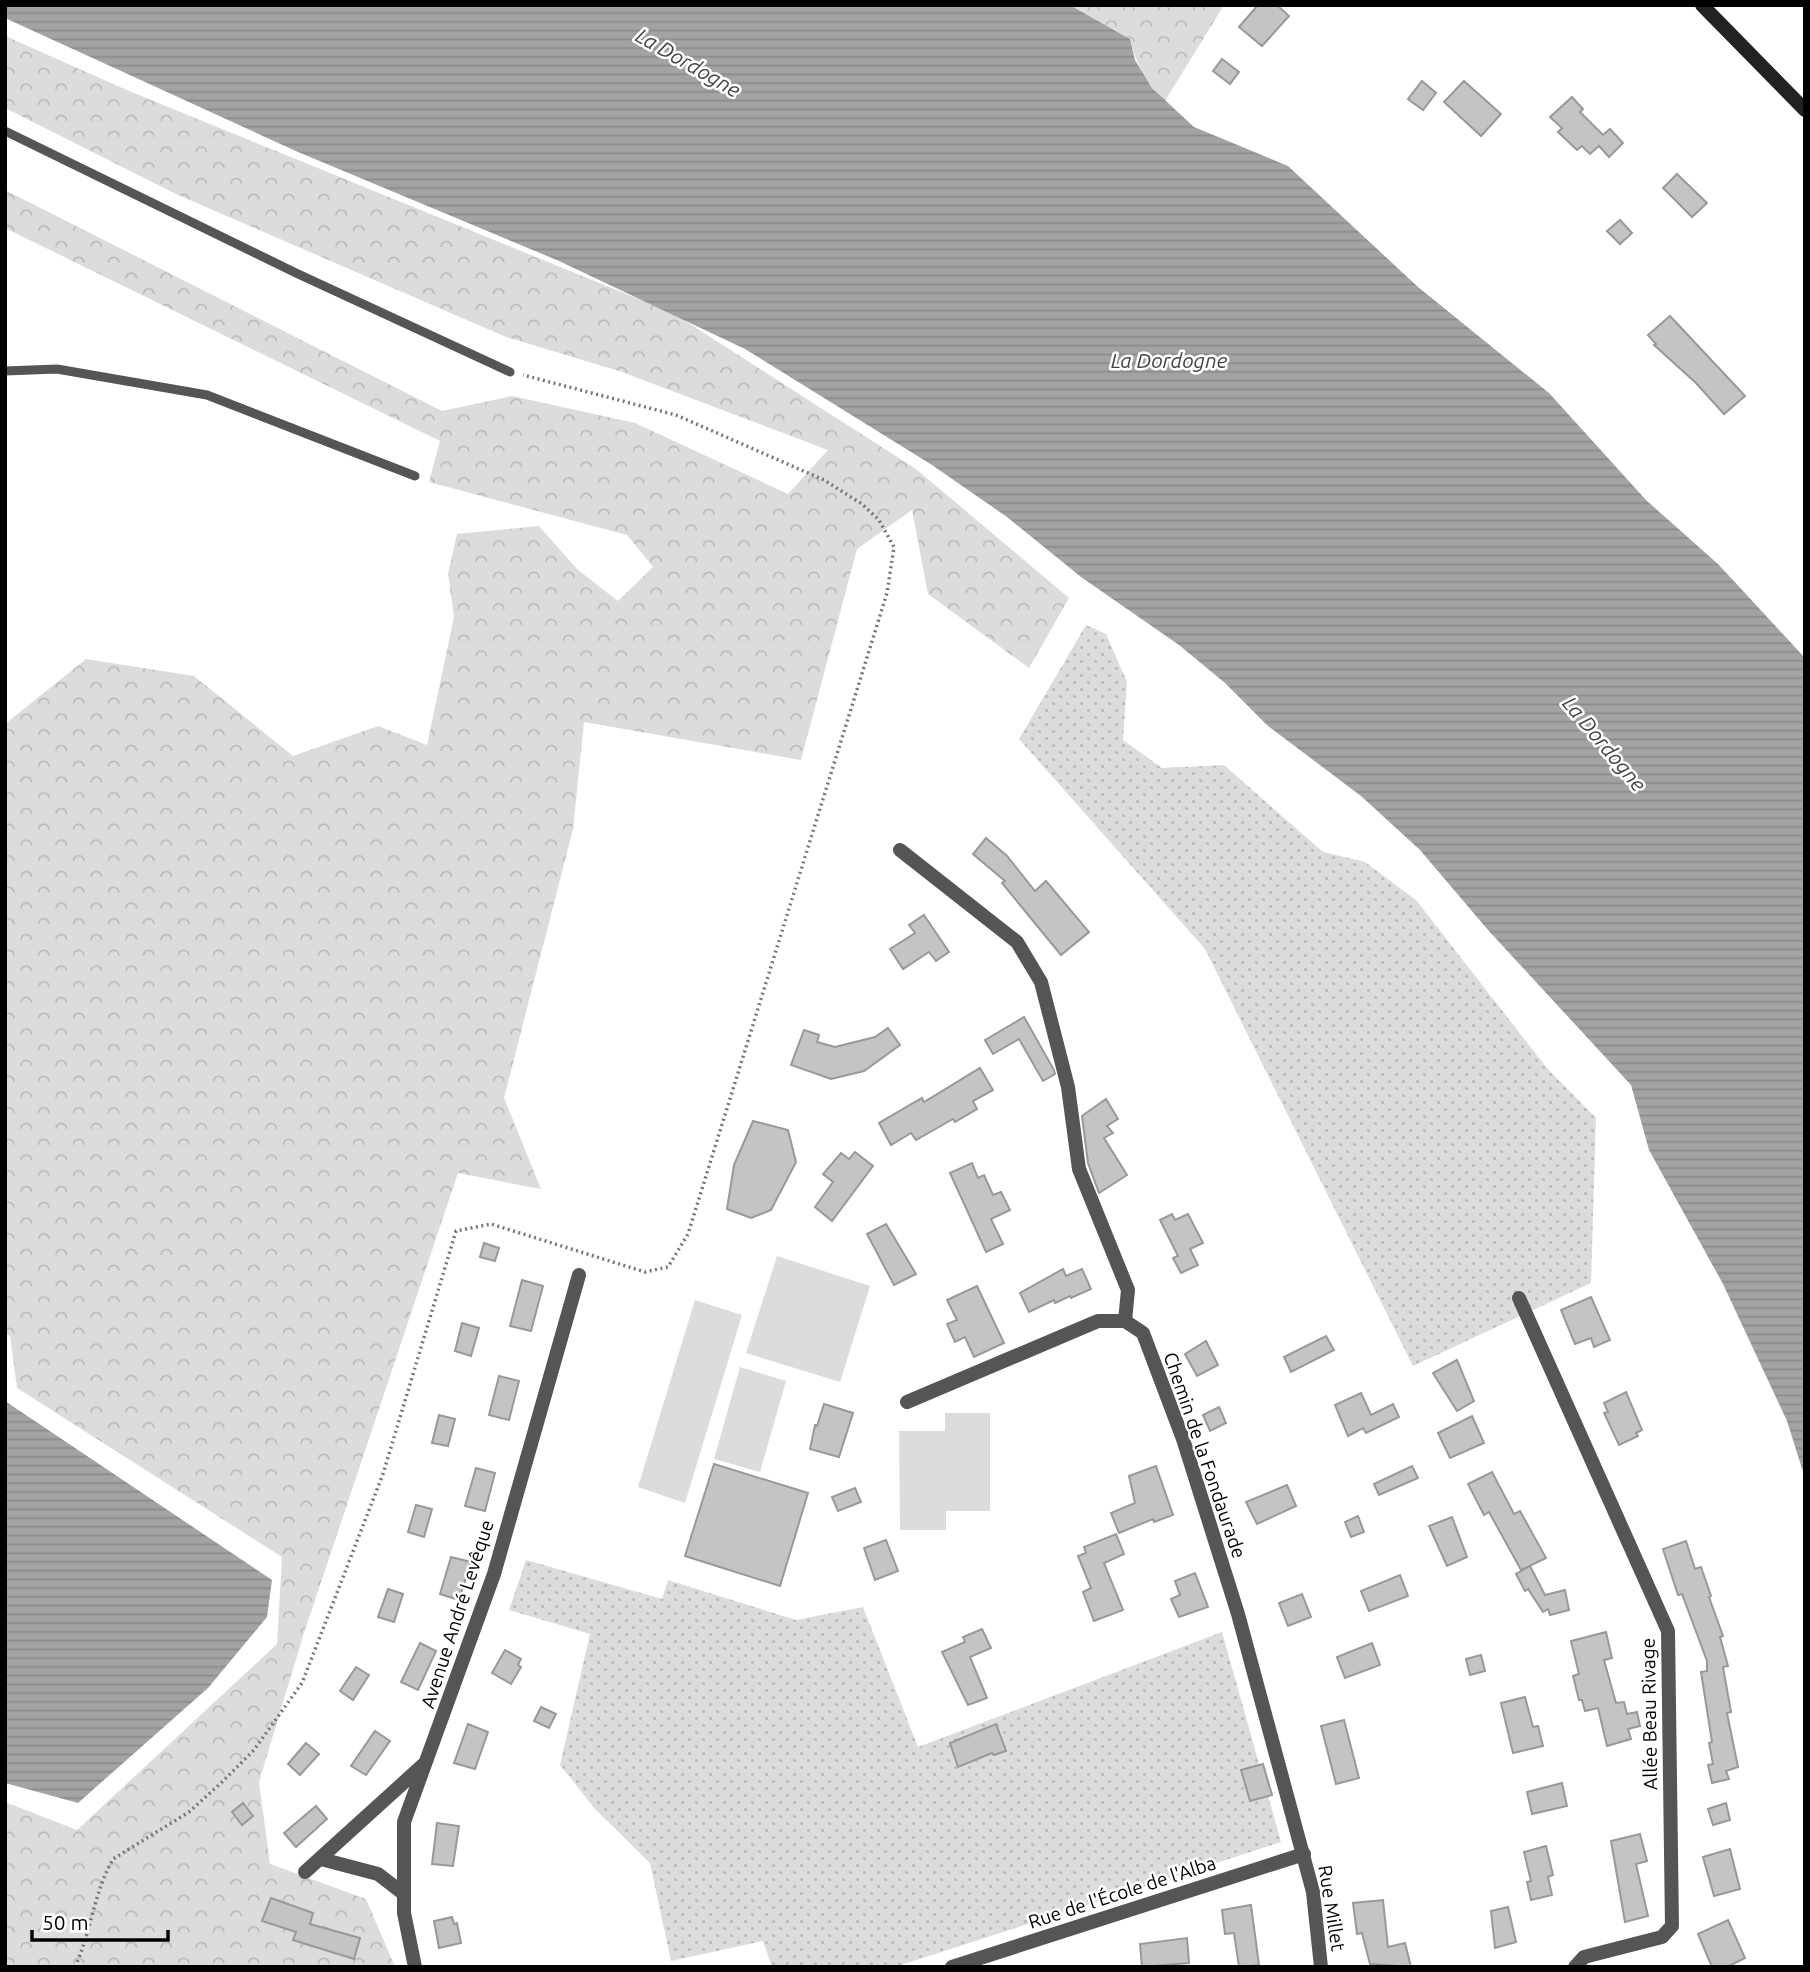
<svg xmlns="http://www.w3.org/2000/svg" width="1810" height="1972" viewBox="0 0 1810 1972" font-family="Ubuntu,sans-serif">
<defs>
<pattern id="grass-dots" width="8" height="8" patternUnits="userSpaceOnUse" patternTransform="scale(1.75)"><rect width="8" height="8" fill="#dcdcdc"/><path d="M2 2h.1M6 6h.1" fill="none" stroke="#bbb" stroke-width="1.8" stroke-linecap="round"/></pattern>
<pattern id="forest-crowns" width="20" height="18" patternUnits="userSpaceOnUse" patternTransform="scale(1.75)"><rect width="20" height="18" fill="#dcdcdc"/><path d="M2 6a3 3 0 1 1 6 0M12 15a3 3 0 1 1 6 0" fill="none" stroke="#bbb"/></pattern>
<pattern id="water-rules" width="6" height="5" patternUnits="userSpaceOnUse" patternTransform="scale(1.75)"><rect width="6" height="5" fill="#a3a3a3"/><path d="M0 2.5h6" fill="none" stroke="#8b8b8b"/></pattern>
</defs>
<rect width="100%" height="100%" fill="#fff"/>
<g fill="url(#grass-dots)">
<polygon points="1086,625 1106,634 1127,682 1123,740 1162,768 1224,765 1323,852 1365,862 1416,900 1546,1067 1596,1118 1591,1283 1413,1366 1205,949 1019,739"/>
<polygon points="526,1560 662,1599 668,1580 796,1620 863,1607 918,1747 1222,1632 1281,1842 895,1967 772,1967 763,1941 671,1961 650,1863 596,1810 560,1765 590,1634 509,1610"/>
</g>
<g fill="url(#forest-crowns)">
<path d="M 1071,5 L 1224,5 L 1165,101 C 1146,83 1136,64 1130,39 Z"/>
<polygon points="5,36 129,91 673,313 916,469 1069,598 1029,668 928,594 912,510 857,549 801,760 584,722 573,829 504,1098 541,1189 458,1173 304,1633 259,1782 270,1864 366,1899 395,1967 5,1967 5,1802 77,1830 277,1644 282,1557 17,1388 10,1336 5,1333 5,724 86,659 194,676 293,756 378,726 427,745 454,617 448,574 457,534 539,526 577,569 618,601 653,567 627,535 429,482 440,441 5,228 5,190 442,411 512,396 635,423 788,494 828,450 622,372 506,337 176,194 5,108"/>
</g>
<g fill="#dcdcdc">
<polygon points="777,1256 870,1286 840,1382 746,1353"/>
<polygon points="695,1300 742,1315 685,1503 638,1487"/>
<polygon points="740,1367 786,1381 760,1472 714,1459"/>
<polygon points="945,1413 990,1413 990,1511 946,1511 946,1530 900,1530 899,1431 945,1431"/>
</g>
<g fill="url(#water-rules)">
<polygon points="5,5 1070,5 1130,39 1135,60 1152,88 1194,127 1288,166 1418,287 1549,393 1646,500 1719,565 1805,658 1805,1478 1787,1421 1723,1284 1649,1150 1631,1085 1488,930 1420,850 1361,796 1268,726 1225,683 1179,645 1081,577 1007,517 932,465 745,349 559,261 298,152 5,18"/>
<polygon points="5,1401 272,1580 267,1617 208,1688 78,1803 5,1783"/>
</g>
<g fill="#c4c4c4" stroke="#999" stroke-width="2">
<polygon points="1258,5 1277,5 1289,16 1262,46 1239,27"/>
<polygon points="1222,59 1239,72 1230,84 1213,71"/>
<polygon points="1422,81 1436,93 1423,110 1408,99"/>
<polygon points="1464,81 1501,114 1481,136 1444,102"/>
<polygon points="1572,97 1583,109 1580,112 1603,135 1610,129 1623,143 1609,157 1599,146 1590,154 1582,146 1577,150 1558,132 1562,128 1550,117"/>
<polygon points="1677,174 1707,203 1692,217 1663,188"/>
<polygon points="1620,220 1632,233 1620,244 1607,231"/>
<polygon points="1670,316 1745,396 1724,414 1696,383 1654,345 1656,344 1648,335"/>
<polygon points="986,838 1007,856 1035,891 1046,881 1089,932 1061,955 1002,883 1005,881 973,854"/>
<polygon points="924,915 949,952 936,961 929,952 903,969 890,949 915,933 909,925"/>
<polygon points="1024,1017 1054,1070 1055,1074 1043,1081 1019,1039 993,1054 985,1040"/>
<polygon points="888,1028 900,1045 864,1071 831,1079 791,1065 804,1030 819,1035 817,1042 835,1047 875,1037"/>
<polygon points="980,1068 993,1090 973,1101 977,1109 955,1122 953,1119 916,1140 911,1133 891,1145 879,1123 922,1098 924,1102"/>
<polygon points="1106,1099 1118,1119 1107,1126 1113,1133 1104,1138 1127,1175 1099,1193 1088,1163 1082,1116"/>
<polygon points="753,1121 788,1130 796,1162 771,1210 751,1218 727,1209 734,1165"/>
<polygon points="855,1152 873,1166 832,1221 815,1207 833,1182 823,1174 841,1153 849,1159"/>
<polygon points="972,1163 978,1178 984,1175 993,1195 1001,1192 1010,1210 991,1219 1003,1244 986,1252 950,1173"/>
<polygon points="1172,1214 1175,1220 1188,1214 1203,1243 1190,1249 1198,1265 1181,1273 1173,1258 1178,1256 1160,1220"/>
<polygon points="886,1224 916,1274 894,1285 867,1234"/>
<polygon points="484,1243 499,1248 495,1261 480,1257"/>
<polygon points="1063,1269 1066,1276 1082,1269 1091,1289 1071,1298 1070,1296 1055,1303 1054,1300 1029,1312 1020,1293"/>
<polygon points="522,1280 543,1286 531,1331 510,1326"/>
<polygon points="977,1286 1004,1343 974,1357 965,1337 955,1342 947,1324 957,1320 947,1300"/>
<polygon points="1591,1297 1610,1340 1594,1347 1591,1338 1575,1344 1561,1310"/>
<polygon points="462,1323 479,1328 471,1356 455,1351"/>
<polygon points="1326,1336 1334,1350 1291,1372 1284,1357"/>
<polygon points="1206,1341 1218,1365 1197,1376 1185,1354"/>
<polygon points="1457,1360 1474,1401 1457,1411 1433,1373"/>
<polygon points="499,1376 519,1381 509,1420 489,1415"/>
<polygon points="1626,1392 1642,1430 1636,1433 1638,1436 1619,1445 1604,1413 1608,1412 1604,1403"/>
<polygon points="1361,1393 1371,1415 1393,1404 1399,1417 1366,1433 1363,1428 1348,1436 1335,1405"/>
<polygon points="824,1404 853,1413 839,1457 810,1449 815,1425 817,1426"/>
<polygon points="1219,1407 1226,1423 1210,1431 1203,1415"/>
<polygon points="439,1415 455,1419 448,1446 432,1443"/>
<polygon points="1472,1416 1484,1443 1450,1458 1438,1433"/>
<polygon points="714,1464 808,1493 780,1586 685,1556"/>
<polygon points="1156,1466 1173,1515 1154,1522 1153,1519 1119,1533 1111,1513 1135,1503 1129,1476"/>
<polygon points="1412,1466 1418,1478 1379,1495 1374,1484"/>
<polygon points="476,1468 495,1473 485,1511 465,1506"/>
<polygon points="1492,1472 1514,1514 1520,1511 1546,1558 1521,1570 1489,1512 1484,1515 1468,1484"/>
<polygon points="1287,1485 1296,1506 1257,1524 1246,1502"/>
<polygon points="855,1488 861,1502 838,1511 832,1497"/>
<polygon points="416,1505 432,1509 424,1537 408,1532"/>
<polygon points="1358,1516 1364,1532 1351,1537 1345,1522"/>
<polygon points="1452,1517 1467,1557 1447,1566 1429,1526"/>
<polygon points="1116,1534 1124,1554 1104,1563 1123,1610 1094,1621 1083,1592 1091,1588 1078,1556 1086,1553 1084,1547"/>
<polygon points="886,1540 898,1571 875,1580 864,1548"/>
<polygon points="1686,1541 1695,1569 1701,1567 1711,1596 1709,1597 1723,1636 1720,1637 1728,1666 1723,1667 1731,1712 1727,1713 1738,1767 1726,1771 1729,1779 1712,1783 1708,1765 1713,1764 1709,1743 1712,1742 1701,1672 1707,1671 1707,1661 1682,1594 1678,1595 1663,1549"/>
<polygon points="451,1557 471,1562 459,1600 440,1594"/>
<polygon points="1530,1566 1545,1595 1565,1590 1569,1610 1550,1615 1548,1609 1543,1612 1528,1589 1525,1591 1516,1574"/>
<polygon points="1195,1573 1208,1607 1179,1617 1171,1599 1180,1595 1175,1581"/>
<polygon points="1400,1575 1408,1596 1369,1611 1361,1591"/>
<polygon points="388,1589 403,1594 394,1622 378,1617"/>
<polygon points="1302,1594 1311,1617 1288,1626 1279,1603"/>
<polygon points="982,1629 991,1648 970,1657 987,1698 968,1705 942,1652 965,1642 963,1637"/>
<polygon points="1606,1632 1612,1658 1604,1660 1616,1703 1624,1702 1627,1714 1637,1712 1640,1726 1628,1729 1631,1739 1607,1746 1598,1708 1585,1711 1582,1700 1579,1700 1573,1676 1579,1674 1571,1641"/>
<polygon points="420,1643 436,1651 418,1690 401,1682"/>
<polygon points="1372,1643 1380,1665 1345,1678 1337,1657"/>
<polygon points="505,1650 521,1659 518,1665 521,1667 511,1684 492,1673"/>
<polygon points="1481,1655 1485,1671 1470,1675 1466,1659"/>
<polygon points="356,1667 369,1675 353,1700 340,1691"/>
<polygon points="1525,1697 1533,1727 1538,1726 1543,1746 1513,1753 1501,1703"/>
<polygon points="541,1707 556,1714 549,1728 534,1721"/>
<polygon points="1344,1720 1359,1778 1336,1784 1321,1726"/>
<polygon points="468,1724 488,1732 475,1769 454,1763"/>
<polygon points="996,1724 1006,1751 994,1755 992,1753 958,1767 950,1743"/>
<polygon points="375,1731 390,1741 366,1775 351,1766"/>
<polygon points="306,1743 319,1754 300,1775 288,1764"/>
<polygon points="1263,1764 1272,1795 1250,1801 1241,1770"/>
<polygon points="1562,1783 1567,1806 1532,1814 1527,1792"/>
<polygon points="243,1803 253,1816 242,1825 232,1812"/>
<polygon points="1726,1803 1730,1820 1713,1825 1708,1809"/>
<polygon points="316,1806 327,1819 296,1847 284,1833"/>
<polygon points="437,1823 459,1826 453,1866 432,1864"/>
<polygon points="1640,1834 1647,1861 1636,1864 1648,1916 1625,1922 1611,1841"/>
<polygon points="1546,1846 1553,1875 1548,1877 1552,1895 1531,1900 1527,1882 1531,1881 1524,1852"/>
<polygon points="1730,1849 1740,1889 1714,1896 1703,1857"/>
<polygon points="271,1898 313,1913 310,1924 360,1938 354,1959 293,1940 296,1932 262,1921"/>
<polygon points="1383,1900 1388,1947 1405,1943 1411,1967 1370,1964 1362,1933 1357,1934 1353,1903"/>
<polygon points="1251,1905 1259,1965 1239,1967 1234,1933 1225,1934 1222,1910"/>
<polygon points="1508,1907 1516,1942 1495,1948 1491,1911"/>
<polygon points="452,1917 454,1924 457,1923 461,1943 439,1948 434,1921"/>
<polygon points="1728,1920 1745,1958 1727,1967 1712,1967 1698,1934"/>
<polygon points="1187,1938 1189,1963 1142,1967 1140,1944"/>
</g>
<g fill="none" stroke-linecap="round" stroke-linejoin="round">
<path stroke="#777" stroke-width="3.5" stroke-dasharray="2 3.5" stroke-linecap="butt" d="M 75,1967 C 91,1932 94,1892 113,1859 L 189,1812 L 221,1783 L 254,1750 L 302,1683 L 383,1474 L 456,1231 L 491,1224 L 645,1272 L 668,1267 L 688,1234 L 887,593 L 894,547 L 879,520 L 862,504 L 824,480 L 676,415 L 523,375"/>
<g stroke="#555" stroke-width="9">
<polyline points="5,131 296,273 510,372"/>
<polyline points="5,371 57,369 207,395 415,476"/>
</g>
<g stroke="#555" stroke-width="14">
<polyline points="900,850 1017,942 1041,982 1068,1087 1079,1169 1128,1290 1125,1321"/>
<polyline points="1519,1298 1668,1631 1672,1926 1662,1937 1584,1957 1575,1967"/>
<polyline points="1125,1321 1143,1333 1183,1439 1238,1614 1313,1892 1321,1967"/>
<polyline points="907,1402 1098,1321 1125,1321"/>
<polyline points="321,1859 378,1874 404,1894"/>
<polyline points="305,1872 423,1765"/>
<polyline points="415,1967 404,1913 404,1822 494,1574 579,1275"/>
<polyline points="952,1967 1304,1854"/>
</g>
<polyline stroke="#222" stroke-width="14" points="1702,5 1805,110"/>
</g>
<g text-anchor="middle" stroke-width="5" stroke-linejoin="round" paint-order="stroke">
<g font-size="19" fill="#000" stroke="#fff">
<text transform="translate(1205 1455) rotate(71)" y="7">Chemin de la Fondaurade</text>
<text transform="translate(457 1614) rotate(-72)" y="7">Avenue André Levêque</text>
<text transform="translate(1649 1714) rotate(-91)" y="7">Allée Beau Rivage</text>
<text transform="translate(1122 1892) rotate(-18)" y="7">Rue de l'École de l'Alba</text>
<text transform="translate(1332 1908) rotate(81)" y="7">Rue Millet</text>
</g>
<g font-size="21" font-style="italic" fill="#444" stroke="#fff">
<text transform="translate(688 63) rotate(30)" y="7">La Dordogne</text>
<text x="1169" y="368">La Dordogne</text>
<text transform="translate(1604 744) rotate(50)" y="7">La Dordogne</text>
</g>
</g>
<rect width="1810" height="1972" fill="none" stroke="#000000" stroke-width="14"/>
<path d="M32 1930v10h136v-10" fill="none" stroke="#000000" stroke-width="3.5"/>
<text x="42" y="1930" font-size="21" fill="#000000" stroke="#ffffff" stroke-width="5" paint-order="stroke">50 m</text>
</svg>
